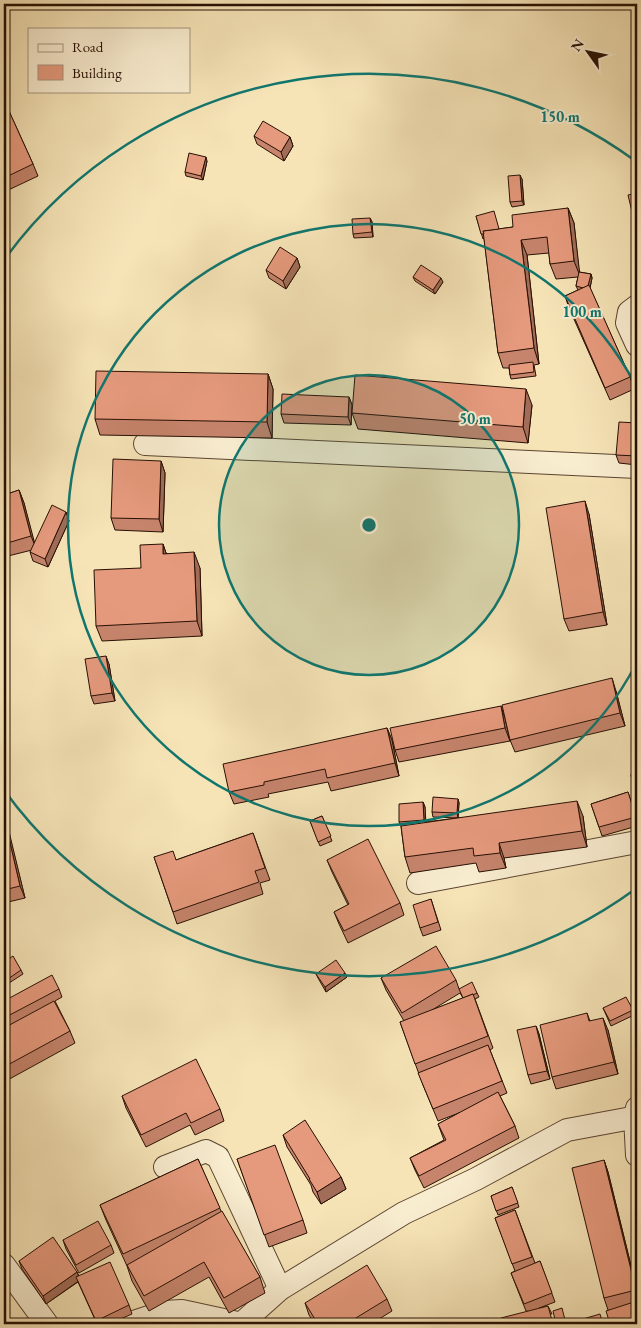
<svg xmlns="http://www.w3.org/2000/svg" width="641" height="1328" viewBox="0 0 641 1328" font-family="'EB Garamond',serif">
<rect width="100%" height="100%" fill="#f6e4b7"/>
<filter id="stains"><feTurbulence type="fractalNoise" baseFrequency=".004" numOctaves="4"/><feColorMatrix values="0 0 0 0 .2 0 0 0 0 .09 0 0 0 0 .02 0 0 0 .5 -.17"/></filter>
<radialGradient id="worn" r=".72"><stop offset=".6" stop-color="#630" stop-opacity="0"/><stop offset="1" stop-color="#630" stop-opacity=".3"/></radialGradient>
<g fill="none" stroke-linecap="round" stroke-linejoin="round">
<g stroke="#5b4430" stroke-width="24">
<g id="street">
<polyline points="637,306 629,312 627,323 637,345"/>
<polyline points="145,444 637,467"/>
<polyline points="418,883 637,842"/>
<polyline points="637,1108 635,1117 637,1155"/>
<polyline points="165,1167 206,1151 218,1157 280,1289"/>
<polyline points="4,1265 47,1324"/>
<polyline points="128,1324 164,1312 182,1311 242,1324"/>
<polyline points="241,1324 280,1289 404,1213 476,1179 567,1130 637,1117"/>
</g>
</g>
<use href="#street" stroke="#f9edd0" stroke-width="22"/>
</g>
<g fill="#c6846c" stroke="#270f03" fill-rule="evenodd">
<polygon points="4,100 33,164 38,176 4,192"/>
<polygon points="254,136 290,137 293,146 284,161 257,144"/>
<polygon points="207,161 203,180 186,176 185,172"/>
<polygon points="522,179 524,205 512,207 510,202"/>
<polygon points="568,208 574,223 579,272 591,274 592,278 590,288 630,377 634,389 610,400 569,308 565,296 578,290 576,286 578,277 556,279 550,264 549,253 527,255 539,364 534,365 536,376 511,379 510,375 509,368 503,368 498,353 484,238 483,239 476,216 499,229 513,227"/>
<polygon points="370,218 372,222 373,237 354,238 353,234"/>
<polygon points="297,258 300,267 286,289 269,278 266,270"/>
<polygon points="413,277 443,282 435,294 415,281"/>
<polygon points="268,374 273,389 272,438 100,435 95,419"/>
<polygon points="349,397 352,405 351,425 284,423 281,414"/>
<polygon points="532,405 528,443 358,429 352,413"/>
<polygon points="637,423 637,465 619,463 616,455"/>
<polygon points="161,461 165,473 163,532 115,530 111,518"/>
<polygon points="19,490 24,503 34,543 66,512 69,521 48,567 33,561 30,552 32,550 4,557 4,495"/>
<polygon points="589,514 607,625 569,631 564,619"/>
<polygon points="163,544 166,553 200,568 202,636 102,641 96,626 141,568"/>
<polygon points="109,664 115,701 94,704 91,696"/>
<polygon points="616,691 625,726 515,752 510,740 507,727 510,741 399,762 395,750 504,715"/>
<polygon points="387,728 392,740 399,776 331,791 328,782 268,794 269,797 234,804 229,792"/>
<polygon points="637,749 637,785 634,784 631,776"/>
<polygon points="628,792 637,820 637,826 602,836 591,804"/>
<polygon points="458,799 459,803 458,818 583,816 587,847 504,858 506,868 479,872 476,863 410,873 405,857 401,826 399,822 423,802 425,807 425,822 458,818 433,817 432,812"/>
<polygon points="4,814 25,898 4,903"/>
<polygon points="322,816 332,841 320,846 310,821"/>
<polygon points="253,833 270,880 260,883 263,894 177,924 154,857 176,860"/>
<polygon points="327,860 400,903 404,915 348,943 339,924 334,912 348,905 332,872"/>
<polygon points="431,899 441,930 423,936 420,928"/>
<polygon points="4,962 21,970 23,974 9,983 4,974"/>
<polygon points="316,974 347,977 326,992 318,978"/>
<path d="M 381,978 L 456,980 L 459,989 L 477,993 L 479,997 L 475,999 L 493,1048 L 490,1050 L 507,1093 L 500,1096 L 515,1126 L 519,1138 L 424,1188 L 415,1170 L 410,1158 L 444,1140 L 438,1124 L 459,1113 L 438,1121 L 423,1085 L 400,1022 L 404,1021 L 386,990 ZM 460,993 L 463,998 L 432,1010 Z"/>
<polygon points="59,989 62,997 55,1001 70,1031 75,1043 4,1082 4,1001"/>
<polygon points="603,1008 633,1010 634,1015 611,1026"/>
<polygon points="587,1013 590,1021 608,1030 618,1074 556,1089 552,1077"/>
<polygon points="536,1026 539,1034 550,1079 531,1084 528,1075"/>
<polygon points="122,1096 220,1109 224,1121 195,1135 190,1125 146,1147 126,1108"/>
<polygon points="283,1135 341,1177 346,1189 321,1204 313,1192 311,1185 287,1147"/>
<polygon points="198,1159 221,1211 260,1277 265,1293 229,1313 209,1277 149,1311 132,1281 127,1266 106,1220 100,1205"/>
<polygon points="237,1159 303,1220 307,1233 269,1247"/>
<polygon points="604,1160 608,1172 637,1290 637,1324 608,1310 604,1298"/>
<polygon points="512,1187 519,1207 498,1215 491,1196"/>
<polygon points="515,1210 535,1263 540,1261 555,1302 539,1308 548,1306 552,1314 526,1311 511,1273 515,1271 495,1218"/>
<polygon points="63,1240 111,1245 114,1253 79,1273 66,1249"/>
<polygon points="19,1261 77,1272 79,1276 129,1305 132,1314 109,1324 97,1324 78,1282 46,1304 22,1269"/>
<polygon points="387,1299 392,1311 371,1324 315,1324 309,1315 305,1303"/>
</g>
<g fill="#a16c58" stroke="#270f03">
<polygon points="290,137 293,146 284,161 281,152"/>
<polygon points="206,157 207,161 203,180 201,176"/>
<polygon points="520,175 522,179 524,205 522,201"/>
<polygon points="568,208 574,223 580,276 574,261"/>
<polygon points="370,218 372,222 373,237 372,232"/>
<polygon points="521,240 527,255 539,364 534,348"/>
<polygon points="297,258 300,267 286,289 283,281"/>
<polygon points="591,274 592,278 589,293 587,289"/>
<polygon points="441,278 443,282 435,294 433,290"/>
<polygon points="268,374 273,389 272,438 267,422"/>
<polygon points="526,389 532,405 528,443 523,427"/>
<polygon points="349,397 352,405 351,425 348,417"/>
<polygon points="161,461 165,473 163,532 159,519"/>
<polygon points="19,490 24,503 36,548 31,536"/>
<polygon points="585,501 589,514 607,625 603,612"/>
<polygon points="66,512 69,521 48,567 45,559"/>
<polygon points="163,544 168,559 163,554"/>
<polygon points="194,552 200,568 202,636 197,621"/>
<polygon points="106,656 109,664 115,701 112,693"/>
<polygon points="612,678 616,691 625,726 620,713"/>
<polygon points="501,706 505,718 510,741 505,728"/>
<polygon points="387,728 392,740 399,776 395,763"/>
<polygon points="458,799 459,803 458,818 457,813"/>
<polygon points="577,801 583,816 587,847 582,831"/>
<polygon points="423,802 425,807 426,824 424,820"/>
<polygon points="4,814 6,819 25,898 20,886 4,817"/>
<polygon points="499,843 504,858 506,868 500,853"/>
<polygon points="345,973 347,977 326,992 325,987"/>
<polygon points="603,1018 608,1030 618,1074 614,1062"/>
<polygon points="536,1026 539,1034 550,1079 547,1071"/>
<polygon points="604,1160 608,1172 637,1290 637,1294"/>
<polygon points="341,1177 346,1189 321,1204 317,1192"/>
<polygon points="77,1272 80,1280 46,1304 43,1296"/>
</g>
<g fill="#e69a7d" stroke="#270f03">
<polygon points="4,100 33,164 4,178"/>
<polygon points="263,121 290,137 281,152 254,136"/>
<polygon points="189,153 206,157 201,176 185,172"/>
<polygon points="520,175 522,201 510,202 508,176"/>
<polygon points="637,193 637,233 628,195"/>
<polygon points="568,208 574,261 550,264 547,237 521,240 534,348 498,353 483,231 513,227 512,215"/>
<polygon points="494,211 499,229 483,231 484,234 481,234 476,216"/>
<polygon points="370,218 372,232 353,234 352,219"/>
<polygon points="280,247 297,258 283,281 266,270"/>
<polygon points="421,265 441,278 433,290 413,277"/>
<polygon points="579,272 591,274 588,286 583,288 576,286"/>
<polygon points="589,285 630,377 605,388 565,296"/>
<polygon points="533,362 534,372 510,375 509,365"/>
<polygon points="96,371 268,374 267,422 95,419"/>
<polygon points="355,375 526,389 523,427 352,413"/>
<polygon points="282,394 349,397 348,417 281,414"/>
<polygon points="619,422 637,423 637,456 616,455"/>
<polygon points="113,459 161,461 159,519 111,518"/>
<polygon points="19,490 31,536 4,544 4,495"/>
<polygon points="585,501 603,612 564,619 546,508"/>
<polygon points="52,505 66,512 45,559 30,552"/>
<polygon points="163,544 163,554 194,552 197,621 96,626 94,570 141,568 140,545"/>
<polygon points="106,656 112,693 91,696 85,659"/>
<polygon points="612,678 620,713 510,740 502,705"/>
<polygon points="501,706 505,728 395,750 390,728"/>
<polygon points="387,728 395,763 327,778 325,769 264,782 264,785 229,792 223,764"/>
<polygon points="637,749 637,777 631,776"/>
<polygon points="628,792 636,817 599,827 591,804"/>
<polygon points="433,797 458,799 457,813 432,812"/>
<polygon points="577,801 582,831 499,843 500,853 474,856 473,848 405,857 401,826"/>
<polygon points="423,802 424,820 399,822 399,804"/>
<polygon points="322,816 331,836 318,842 310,821"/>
<polygon points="4,817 20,886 4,890"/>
<polygon points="253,833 265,868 255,871 259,882 173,912 154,857 173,851 176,860"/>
<polygon points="368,839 400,903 344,931 334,912 349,904 327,860"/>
<polygon points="431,899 438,922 420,928 413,905"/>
<polygon points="436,946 456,980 402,1013 381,978"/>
<polygon points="13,956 21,970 8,979 4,973 4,962"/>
<polygon points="336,960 345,973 325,987 316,974"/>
<polygon points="52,975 59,989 4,1018 4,1001"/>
<polygon points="472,982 477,993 473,995 473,994 463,998 459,989"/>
<polygon points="473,994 488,1036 415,1064 400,1022"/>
<polygon points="626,997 633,1010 610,1021 603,1008"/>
<polygon points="54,1001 70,1031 4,1067 4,1028"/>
<polygon points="587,1013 589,1021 603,1018 614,1062 552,1077 540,1025"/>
<polygon points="536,1026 547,1071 528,1075 517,1030"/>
<polygon points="488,1045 502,1081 433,1109 418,1073"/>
<polygon points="196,1059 220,1109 191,1123 186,1113 141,1135 122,1096"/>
<polygon points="498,1092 515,1126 419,1176 410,1158 446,1140 438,1124"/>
<polygon points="305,1120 341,1177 317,1192 309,1179 310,1179 283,1135"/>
<polygon points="275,1145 303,1220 264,1235 237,1159"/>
<polygon points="198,1159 220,1208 123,1254 100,1205"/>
<polygon points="604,1160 636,1290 604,1298 572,1168"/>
<polygon points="512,1187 518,1203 496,1211 491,1196"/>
<polygon points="515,1210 532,1257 512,1264 495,1218"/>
<polygon points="222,1211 260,1277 224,1298 204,1262 144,1296 127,1265"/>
<polygon points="98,1221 111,1245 76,1265 63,1240"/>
<polygon points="53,1237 77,1272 43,1296 19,1261"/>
<polygon points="540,1261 552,1293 524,1304 511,1273"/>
<polygon points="110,1262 129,1305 96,1321 76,1277"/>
<polygon points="367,1265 387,1299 346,1324 318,1324 305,1303"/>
<polygon points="637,1301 637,1324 610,1324 606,1311"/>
<polygon points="548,1306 553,1324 502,1324 501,1318"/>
<polygon points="562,1308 566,1324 600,1314 603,1324 599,1324 598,1323 596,1324 556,1324 553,1311"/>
<polygon points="487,1319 489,1324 465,1324"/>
</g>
<circle cx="369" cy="525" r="150" fill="#0f766e" fill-opacity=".12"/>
<g fill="none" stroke="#0f766e" stroke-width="2.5">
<circle cx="369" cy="525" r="150"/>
<path d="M637 662A301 301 0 1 1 637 388"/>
<path d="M634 890A451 451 0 0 1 4 790M4 260A451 451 0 0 1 634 160"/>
</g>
<circle cx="369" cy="525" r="8" fill="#0f766e" stroke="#f9edd0" stroke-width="2.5"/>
<g font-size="15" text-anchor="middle" font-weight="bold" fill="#0f766e" stroke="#f9edd0" stroke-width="4" stroke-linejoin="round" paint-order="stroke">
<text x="560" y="122">150 m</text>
<text x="582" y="317">100 m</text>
<text x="475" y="424">50 m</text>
</g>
<rect width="641" height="1328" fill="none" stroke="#f6e4b7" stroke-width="20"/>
<rect x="5" y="5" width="631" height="1318" fill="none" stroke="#270f03" stroke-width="2.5"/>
<rect x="10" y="10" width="621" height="1308" fill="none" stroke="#270f03"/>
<rect x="28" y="28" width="162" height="65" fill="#f9edd0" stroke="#a5947e"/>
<rect x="38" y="44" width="25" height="8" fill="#f9edd0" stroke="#a5947e"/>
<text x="72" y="52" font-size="15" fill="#270f03">Road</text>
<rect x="38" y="65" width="25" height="15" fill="#e69a7d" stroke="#a5947e"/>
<text x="72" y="78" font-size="15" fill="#270f03">Building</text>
<g transform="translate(588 52) rotate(303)" stroke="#f9edd0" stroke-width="4" paint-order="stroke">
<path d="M0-4L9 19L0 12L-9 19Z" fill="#270f03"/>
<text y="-8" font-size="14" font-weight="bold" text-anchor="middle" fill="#270f03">N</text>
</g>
<rect width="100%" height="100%" filter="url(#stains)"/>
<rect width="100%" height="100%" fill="url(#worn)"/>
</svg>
